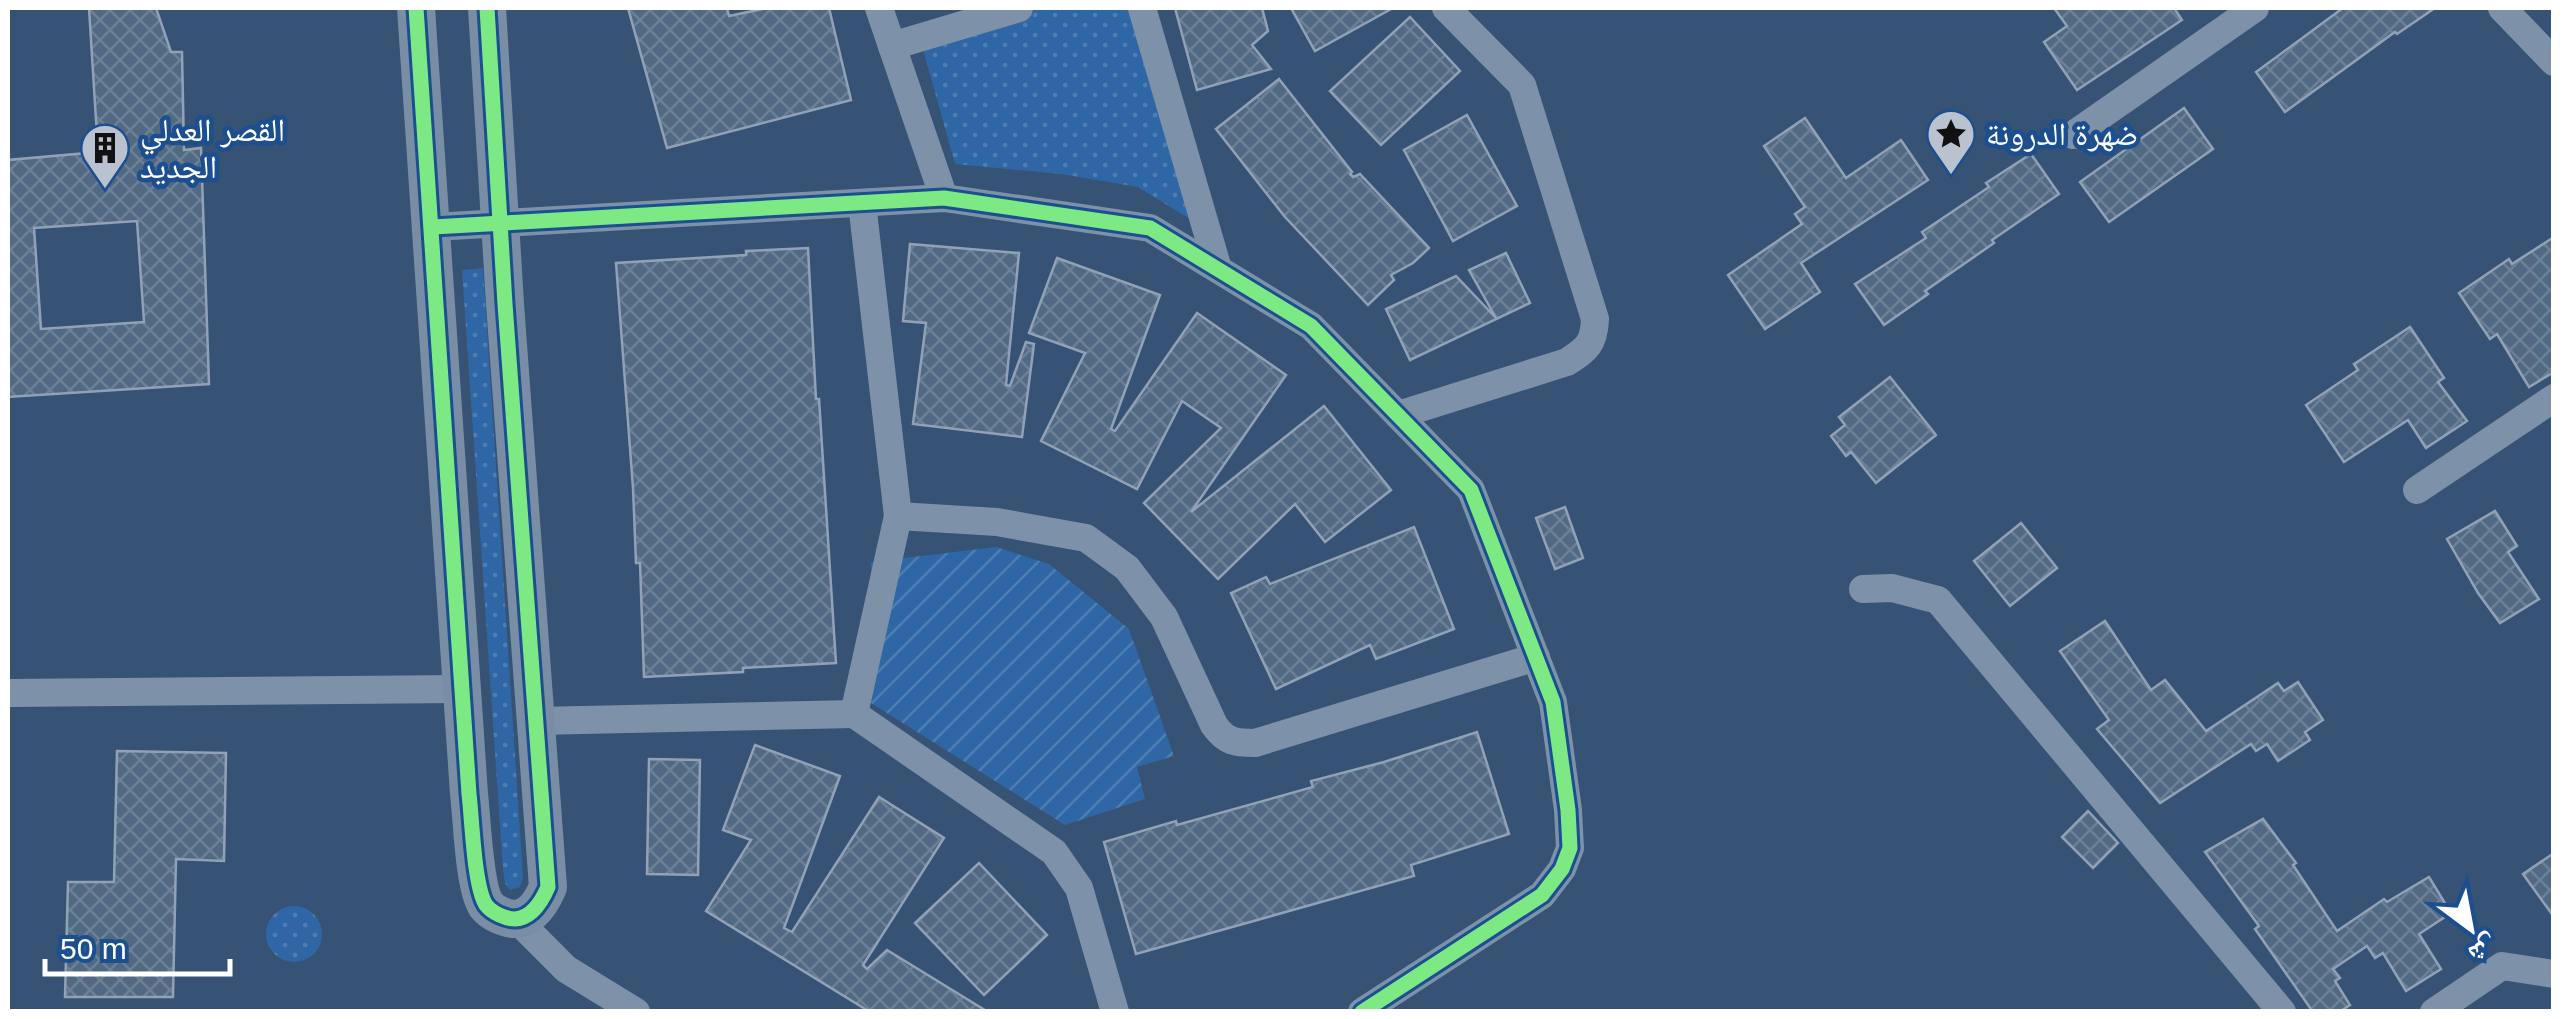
<svg xmlns="http://www.w3.org/2000/svg" width="2561" height="1019" viewBox="0 0 2561 1019" font-family="Helvetica,'Noto Naskh Arabic',sans-serif">
<defs>
<pattern id="grass-dots" width="8" height="8" patternUnits="userSpaceOnUse" patternTransform="scale(2.5)"><rect width="8" height="8" fill="#2f66a5"/><path d="M2 2h.1M6 6h.1" fill="none" stroke="#4e7db2" stroke-width="1.8" stroke-linecap="round"/></pattern>
<pattern id="garden-furrows" width="10" height="10" patternUnits="userSpaceOnUse" patternTransform="scale(2.5)"><rect width="10" height="10" fill="#2f66a5"/><path d="M-1 1l2-2M0 10L10 0M9 11l2-2" fill="none" stroke="#4e7db2"/></pattern>
<pattern id="building-cross-hatch" width="8" height="8" patternUnits="userSpaceOnUse" patternTransform="scale(2.5)"><rect width="8" height="8" fill="#526984"/><path d="M0 0l8 8M0 8l8-8" fill="none" stroke="#6c8096"/></pattern>
</defs>
<rect width="100%" height="100%" fill="#365274"/>
<g fill="url(#grass-dots)">
<polygon points="1015,8 1131,8 1198,224 1138,187 1061,174 955,164 919,35"/>
<polygon points="483,268 523,878 520,887 510,890 505,883 503,869 462,270"/>
<circle cx="294" cy="934" r="28"/>
</g>
<polygon fill="url(#garden-furrows)" points="996,547 1049,564 1129,629 1174,756 1137,767 1145,799 1065,825 871,703 871,562"/>
<g fill="url(#building-cross-hatch)" stroke="#92a2b6" stroke-width="2.5" fill-rule="evenodd">
<path d="M 89,8 L 156,8 L 171,52 L 182,52 L 184,150 L 201,148 L 209,384 L 8,397 L 8,160 L 98,152 ZM 137,221 L 144,322 L 41,329 L 34,228 Z"/>
<polygon points="628,8 727,8 729,16 767,8 829,8 851,100 667,148"/>
<polygon points="1175,8 1262,8 1268,31 1252,45 1271,69 1197,90"/>
<polygon points="1291,8 1393,8 1315,51"/>
<polygon points="2054,8 2174,8 2182,20 2077,90 2044,42 2067,26"/>
<polygon points="2343,8 2435,8 2397,34 2395,32 2285,112 2256,72"/>
<polygon points="1410,17 1460,71 1381,145 1330,91"/>
<polygon points="1279,79 1352,172 1350,174 1353,177 1360,174 1429,248 1413,263 1391,275 1394,280 1368,305 1285,217 1216,129"/>
<polygon points="2184,108 2213,149 2109,222 2080,182"/>
<polygon points="1467,115 1517,206 1453,241 1404,150"/>
<polygon points="1805,118 1846,178 1901,140 1928,180 1801,263 1820,292 1765,329 1728,275 1802,224 1795,214 1805,207 1764,146"/>
<polygon points="2031,154 2059,194 1992,240 1994,243 1925,291 1928,294 1884,325 1855,284 1926,238 1922,232 1989,187 1986,183"/>
<polygon points="2554,237 2554,372 2529,387 2497,334 2490,339 2459,293 2509,259 2512,264"/>
<polygon points="910,244 1019,253 1006,385 1010,386 1026,342 1034,344 1022,437 913,424 926,323 903,321"/>
<polygon points="808,248 816,399 819,399 836,663 743,668 743,672 644,677 640,563 636,563 633,488 616,263 746,255 746,251"/>
<polygon points="1506,253 1530,303 1410,360 1386,309 1456,276 1496,318 1469,270"/>
<polygon points="1057,258 1160,295 1111,429 1115,431 1197,313 1286,375 1191,512 1324,406 1391,490 1325,542 1295,504 1218,579 1144,503 1221,428 1182,401 1137,489 1041,441 1085,353 1029,333"/>
<polygon points="2410,327 2444,378 2438,382 2467,421 2426,448 2408,420 2344,462 2306,405 2358,370 2354,364"/>
<polygon points="1890,377 1936,435 1876,483 1851,452 1846,456 1831,436 1845,425 1839,417"/>
<polygon points="1565,507 1583,558 1555,569 1536,518"/>
<polygon points="2495,511 2517,546 2508,552 2539,599 2500,623 2478,593 2447,539"/>
<polygon points="2021,523 2057,568 2010,606 1974,561"/>
<polygon points="1414,527 1454,629 1376,659 1370,645 1276,689 1231,593 1266,577 1270,584"/>
<polygon points="2105,621 2151,690 2165,680 2206,731 2278,683 2284,691 2298,682 2323,720 2305,732 2310,740 2278,761 2267,744 2256,751 2251,744 2160,803 2097,729 2109,720 2060,651"/>
<polygon points="1477,732 1509,834 1411,865 1414,876 1136,954 1104,842 1176,821 1177,825 1313,787 1311,781 1384,762"/>
<polygon points="755,745 840,776 784,928 792,932 879,797 944,838 863,965 867,969 887,950 988,1012 870,1012 706,911 751,840 723,830"/>
<polygon points="117,751 226,753 224,861 176,859 173,997 65,997 68,882 114,882"/>
<polygon points="649,759 700,760 698,875 647,874"/>
<polygon points="2088,811 2118,843 2093,868 2062,837"/>
<polygon points="2263,819 2296,863 2293,865 2337,931 2384,899 2387,902 2429,877 2451,913 2419,934 2441,969 2406,991 2383,953 2375,958 2367,946 2333,969 2340,978 2335,981 2350,1005 2339,1012 2313,1012 2255,929 2259,926 2205,852"/>
<polygon points="2554,853 2554,917 2523,874"/>
<polygon points="979,863 1047,935 984,995 915,923"/>
</g>
<g fill="none" stroke-linecap="round" stroke-linejoin="round">
<g stroke="#7d92a8" stroke-width="28">
<polyline points="879,8 944,198"/>
<polyline points="1142,8 1218,269"/>
<polyline points="2502,8 2554,62"/>
<polyline points="892,46 1019,8"/>
<polyline points="2073,135 2255,8"/>
<path d="M 862,203 L 898,516 L 997,522 L 1086,538 L 1127,568 L 1164,617 L 1214,725 C 1226,742 1235,743 1255,743 L 1536,657"/>
<polyline points="433,227 944,198 1150,228 1311,326 1471,490 1553,702 1568,810 1570,848 1562,869 1542,895 1362,1012"/>
<path d="M 1398,415 L 1567,362 C 1587,349 1594,344 1595,319 L 1522,85 L 1446,8"/>
<polyline points="2417,490 2554,398"/>
<polyline points="898,516 854,714 1054,852 1079,888 1115,1012"/>
<polyline points="1863,589 1892,588 1938,600 2282,1012"/>
<polyline points="8,693 461,689"/>
<polyline points="537,721 854,714"/>
<polyline points="516,919 566,969 636,1012"/>
<polyline points="2434,1012 2502,966 2554,974"/>
</g>
<path stroke="#798da4" stroke-width="38" d="M 416,8 L 469,794 C 472,818 474,887 486,905 C 492,913 506,919 515,919 C 532,918 542,901 548,887 L 505,304 L 487,8"/>
<g stroke="#1b4f8f" stroke-width="21">
<g id="cycleway">
<path d="M 416,8 L 469,794 C 472,818 474,887 486,905 C 492,913 506,919 515,919 C 532,918 542,901 548,887 L 505,304 L 487,8"/>
<polyline points="433,227 944,198 1150,228 1311,326 1471,490 1553,702 1568,810 1570,848 1562,869 1542,895 1362,1012"/>
</g>
</g>
<use href="#cycleway" stroke="#7ce984" stroke-width="15"/>
</g>
<defs>
<g id="sight-pin" transform="scale(2.5)"><path d="M0 17L-7.5 6A9.5 9.5 0 1 1 7.5 6Z" fill="#b9c2ce" stroke="#1b4f8f"/><path d="M0-6L1.8-2.2L6-1.7L2.9 1.2L3.7 5.4L0 3.3L-3.7 5.4L-2.9 1.2L-6-1.7L-1.8-2.2Z" fill="#111"/></g>
<g id="building-pin" transform="scale(2.5)"><path d="M0 17L-7.5 6A9.5 9.5 0 1 1 7.5 6Z" fill="#b9c2ce" stroke="#1b4f8f"/><path d="M-4-6H4V6H1V3H-1V6H-4ZM-2.5-4.3h1.7v1.8h-1.7ZM.8-4.3h1.7v1.8H.8ZM-2.5-1h1.7V.8h-1.7ZM.8-1h1.7V.8H.8Z" fill="#111"/></g>
</defs>
<g fill-rule="evenodd">
<use href="#sight-pin" x="1951" y="134"/>
<use href="#building-pin" x="105" y="148"/>
</g>
<g text-anchor="middle" stroke-width="9" stroke-linejoin="round" paint-order="stroke">
<g font-size="32" fill="#fff" stroke="#1b4f8f" text-anchor="start">
<text x="140" y="141">القصر العدلي<tspan x="140" dy="37">الجديد</tspan></text>
<text x="1986" y="145">ضهرة الدرونة</text>
</g>
</g>
<rect width="2561" height="1019" fill="none" stroke="#ffffff" stroke-width="20"/>
<g transform="translate(2471 929) rotate(148)" stroke="#1b4f8f" stroke-width="8" paint-order="stroke">
<path d="M0-8L18 38L0 25L-18 38Z" fill="#ffffff"/>
<text y="-15" font-size="28" font-weight="bold" text-anchor="middle" fill="#ffffff">ش</text>
</g>
<path d="M45 959v15h185v-15" fill="none" stroke="#ffffff" stroke-width="5"/>
<text x="60" y="959" font-size="30" fill="#ffffff" stroke="#1b4f8f" stroke-width="8" paint-order="stroke">50 m</text>
</svg>
